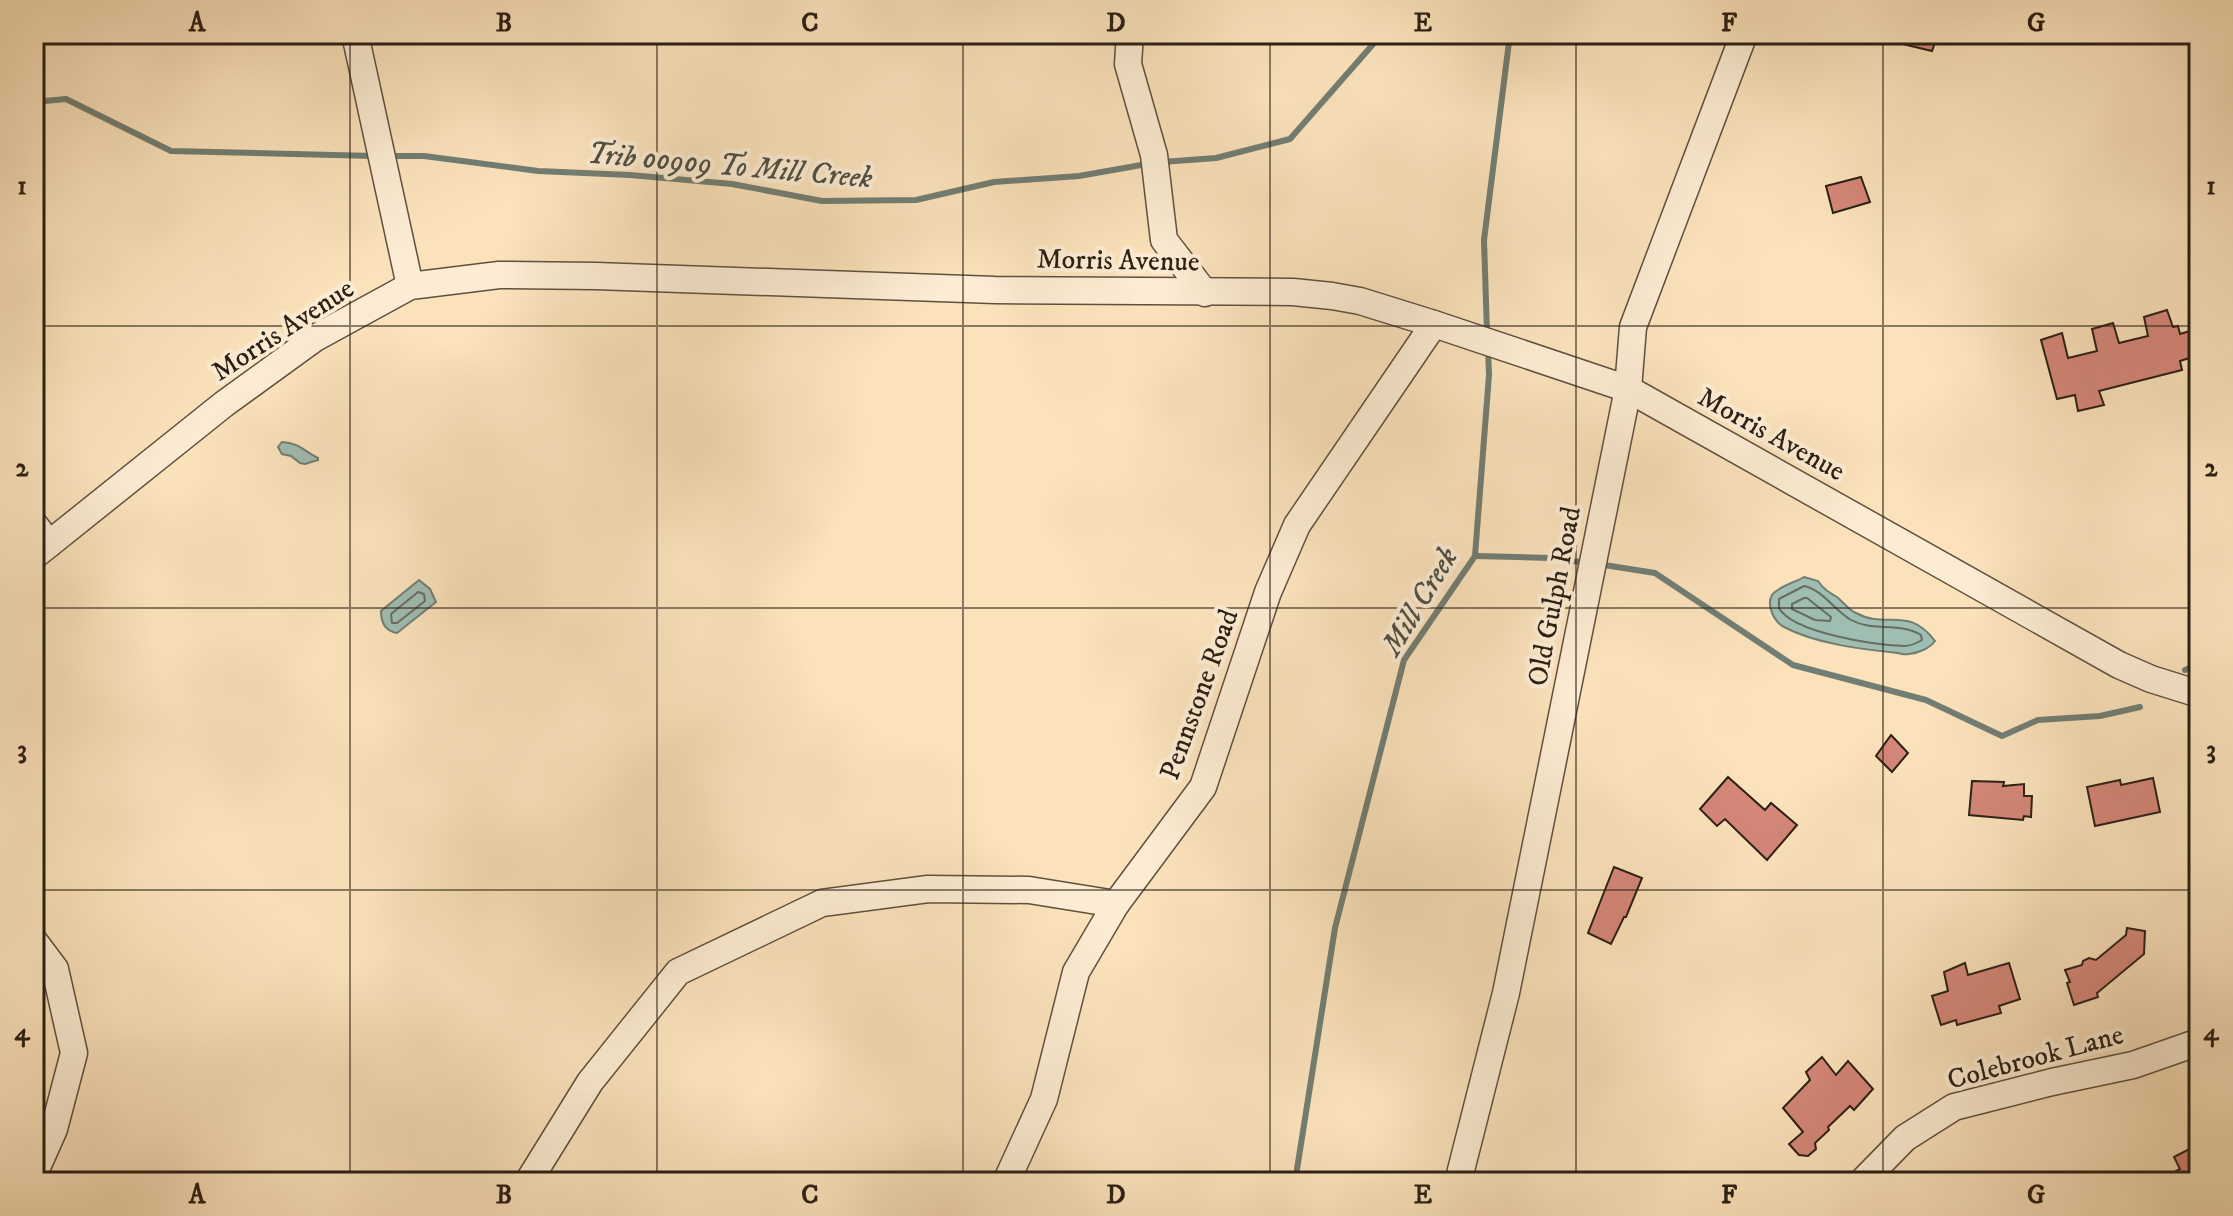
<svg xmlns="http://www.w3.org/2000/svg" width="2233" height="1216" viewBox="0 0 2233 1216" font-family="'IM FELL DW Pica',serif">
<rect width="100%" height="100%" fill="#fbe2bb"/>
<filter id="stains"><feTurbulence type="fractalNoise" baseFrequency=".0025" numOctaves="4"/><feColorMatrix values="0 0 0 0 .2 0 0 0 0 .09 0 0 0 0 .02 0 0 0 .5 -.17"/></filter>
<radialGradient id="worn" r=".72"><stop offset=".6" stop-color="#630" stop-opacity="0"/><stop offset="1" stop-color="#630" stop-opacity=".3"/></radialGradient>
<g fill="#9fbdb1" stroke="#717e73" stroke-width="2">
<path d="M 1355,34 L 1406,34 C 1387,44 1374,47 1355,34 Z"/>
<path d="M 282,442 C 300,443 303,451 318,458 L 318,460 L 305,464 L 300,463 L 291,456 L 282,454 L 278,447 Z"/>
<path d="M 1804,577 L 1818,581 C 1823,589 1830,593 1837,597 C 1843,602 1849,610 1856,613 C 1887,630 1908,605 1935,641 C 1930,648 1919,653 1909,654 C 1903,655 1903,654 1897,653 C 1861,649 1816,644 1784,627 C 1774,622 1766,605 1772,595 C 1777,587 1796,582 1804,577 Z"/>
<path d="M 419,580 L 430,589 L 436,602 L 397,633 C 385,631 381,622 381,611 Z"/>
</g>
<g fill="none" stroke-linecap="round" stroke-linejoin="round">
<g stroke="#656e63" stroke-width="2">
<path d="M 1804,586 C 1823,590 1835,611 1851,620 C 1873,632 1900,622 1921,635 L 1922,640 C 1917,643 1910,646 1904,646 C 1875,645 1793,633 1779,608 L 1779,599 Z"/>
<polygon points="418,592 424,594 425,601 397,623 392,623 391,614"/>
<polygon points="1804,598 1807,598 1831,617 1830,621 1815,620 1792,609 1792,604"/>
</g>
<g stroke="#717e73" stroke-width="6">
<polyline points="34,102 66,99 171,151 374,156"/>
<polyline points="389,156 424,156 538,171 630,175 732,184 822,201 916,200 994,182 1079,176 1147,164"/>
<polyline points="1162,162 1216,158 1290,139 1382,34"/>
<polyline points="1487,333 1484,240 1510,34"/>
<polyline points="1475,556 1550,558 1587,563"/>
<polyline points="1598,564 1655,573 1793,665 1926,700 2002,736 2038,720 2100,716 2140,707"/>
<polyline points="2185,670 2199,664"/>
<polyline points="1295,1182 1335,928 1404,660 1475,556 1489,375 1488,348"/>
</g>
</g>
<g fill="#d58779" stroke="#2b2015" stroke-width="2">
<polygon points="1887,34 1938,34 1932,51 1886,40"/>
<polygon points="1861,177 1870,202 1833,213 1826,186"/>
<polygon points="2167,310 2173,327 2178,326 2180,334 2193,330 2199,352 2199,355 2180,361 2182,370 2099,391 2104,405 2078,411 2075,395 2057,399 2041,340 2062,333 2068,358 2097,351 2092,329 2113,323 2119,343 2148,336 2144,317"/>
<polygon points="1891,735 1908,753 1892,772 1876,756"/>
<polygon points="1728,777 1765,810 1771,803 1797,825 1767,860 1725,819 1717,826 1700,809"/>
<polygon points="2153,778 2160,812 2095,826 2087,787 2120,780 2121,785"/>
<polygon points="1972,781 2004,782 2003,786 2024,784 2024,796 2032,796 2031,817 2024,816 2023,820 1969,815"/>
<polygon points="1614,867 1642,878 1626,917 1624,917 1611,944 1588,933"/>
<polygon points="2127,928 2145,931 2144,954 2097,993 2098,997 2074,1005 2067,983 2070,982 2065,970 2082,965 2083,961 2089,958 2096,960 2126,935"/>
<polygon points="1965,963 1968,975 2009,963 2020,999 1999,1006 2001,1013 1957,1025 1956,1020 1941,1025 1932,996 1948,991 1944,972"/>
<polygon points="1822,1057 1836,1075 1848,1061 1873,1089 1854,1110 1850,1106 1828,1127 1829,1130 1815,1143 1816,1149 1808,1156 1799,1155 1789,1144 1803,1132 1783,1108 1810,1080 1806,1072"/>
<polygon points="2199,1144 2199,1182 2183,1182 2176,1171 2180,1169 2174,1157"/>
</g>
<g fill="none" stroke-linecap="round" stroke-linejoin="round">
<g stroke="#5f503e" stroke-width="29">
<g id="minor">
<polyline points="355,34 410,286"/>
<polyline points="1130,34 1128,64 1154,155 1164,240 1205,293"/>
<polyline points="34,524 49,544"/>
<polyline points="34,556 224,404 315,338 410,286 499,275 596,276 995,290 1293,292 1332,296 1360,301 1434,324 1628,389 2119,665 2151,679 2199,694"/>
<polyline points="34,941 55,969 74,1053 54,1129 34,1174"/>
<polyline points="528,1182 590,1082 678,972 822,903 928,889 1029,890 1116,904"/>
<polyline points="1006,1182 1044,1099 1076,972 1116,904 1203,787 1268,592 1297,525 1434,324"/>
<polyline points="1458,1182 1506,993 1628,389 1633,327 1744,34"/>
<polyline points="1862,1182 1905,1138 1954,1107 2052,1082 2133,1065 2199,1042"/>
</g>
</g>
<use href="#minor" stroke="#fcecd3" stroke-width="26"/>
</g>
<path fill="none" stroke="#2b2015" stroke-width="2" stroke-opacity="0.55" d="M 350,34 L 350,1182M 657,34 L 657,1182M 963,34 L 963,1182M 1270,34 L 1270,1182M 1576,34 L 1576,1182M 1883,34 L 1883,1182M 34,326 L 2199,326M 34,608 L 2199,608M 34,890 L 2199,890"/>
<g text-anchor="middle" stroke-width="8" stroke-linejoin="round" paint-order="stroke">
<g font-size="28" fill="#2b2015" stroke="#fcecd3">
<text transform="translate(1118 259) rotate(1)" y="10">Morris Avenue</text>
<text transform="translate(282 329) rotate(-33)" y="10">Morris Avenue</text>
<text transform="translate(1772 433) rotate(29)" y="10">Morris Avenue</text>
<text transform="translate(1553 596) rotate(-79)" y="10">Old Gulph Road</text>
<text transform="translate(1198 694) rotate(-70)" y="10">Pennstone Road</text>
<text transform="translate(2035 1056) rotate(-15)" y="10">Colebrook Lane</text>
</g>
<g font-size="30" font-style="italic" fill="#4e4f44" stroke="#fcecd3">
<text transform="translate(730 165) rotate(5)" y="10">Trib 00909 To Mill Creek</text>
<text transform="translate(1419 601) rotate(-59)" y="10">Mill Creek</text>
</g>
</g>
<rect width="2233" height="1216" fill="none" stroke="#fbe2bb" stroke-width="88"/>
<rect x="44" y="44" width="2145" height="1128" fill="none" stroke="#2b2015" stroke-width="3"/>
<g font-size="26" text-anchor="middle" font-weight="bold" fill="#2b2015">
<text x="197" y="31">A</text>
<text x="504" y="31">B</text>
<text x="810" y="31">C</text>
<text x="1116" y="31">D</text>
<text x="1423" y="31">E</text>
<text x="1729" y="31">F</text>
<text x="2036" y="31">G</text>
<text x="22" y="194">1</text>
<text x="2211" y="194">1</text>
<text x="22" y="476">2</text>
<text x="2211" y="476">2</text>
<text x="22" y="758">3</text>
<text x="2211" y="758">3</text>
<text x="22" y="1040">4</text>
<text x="2211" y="1040">4</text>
<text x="197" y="1203">A</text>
<text x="504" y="1203">B</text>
<text x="810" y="1203">C</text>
<text x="1116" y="1203">D</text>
<text x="1423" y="1203">E</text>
<text x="1729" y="1203">F</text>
<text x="2036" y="1203">G</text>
</g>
<rect width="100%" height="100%" filter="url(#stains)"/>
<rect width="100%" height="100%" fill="url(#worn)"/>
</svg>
